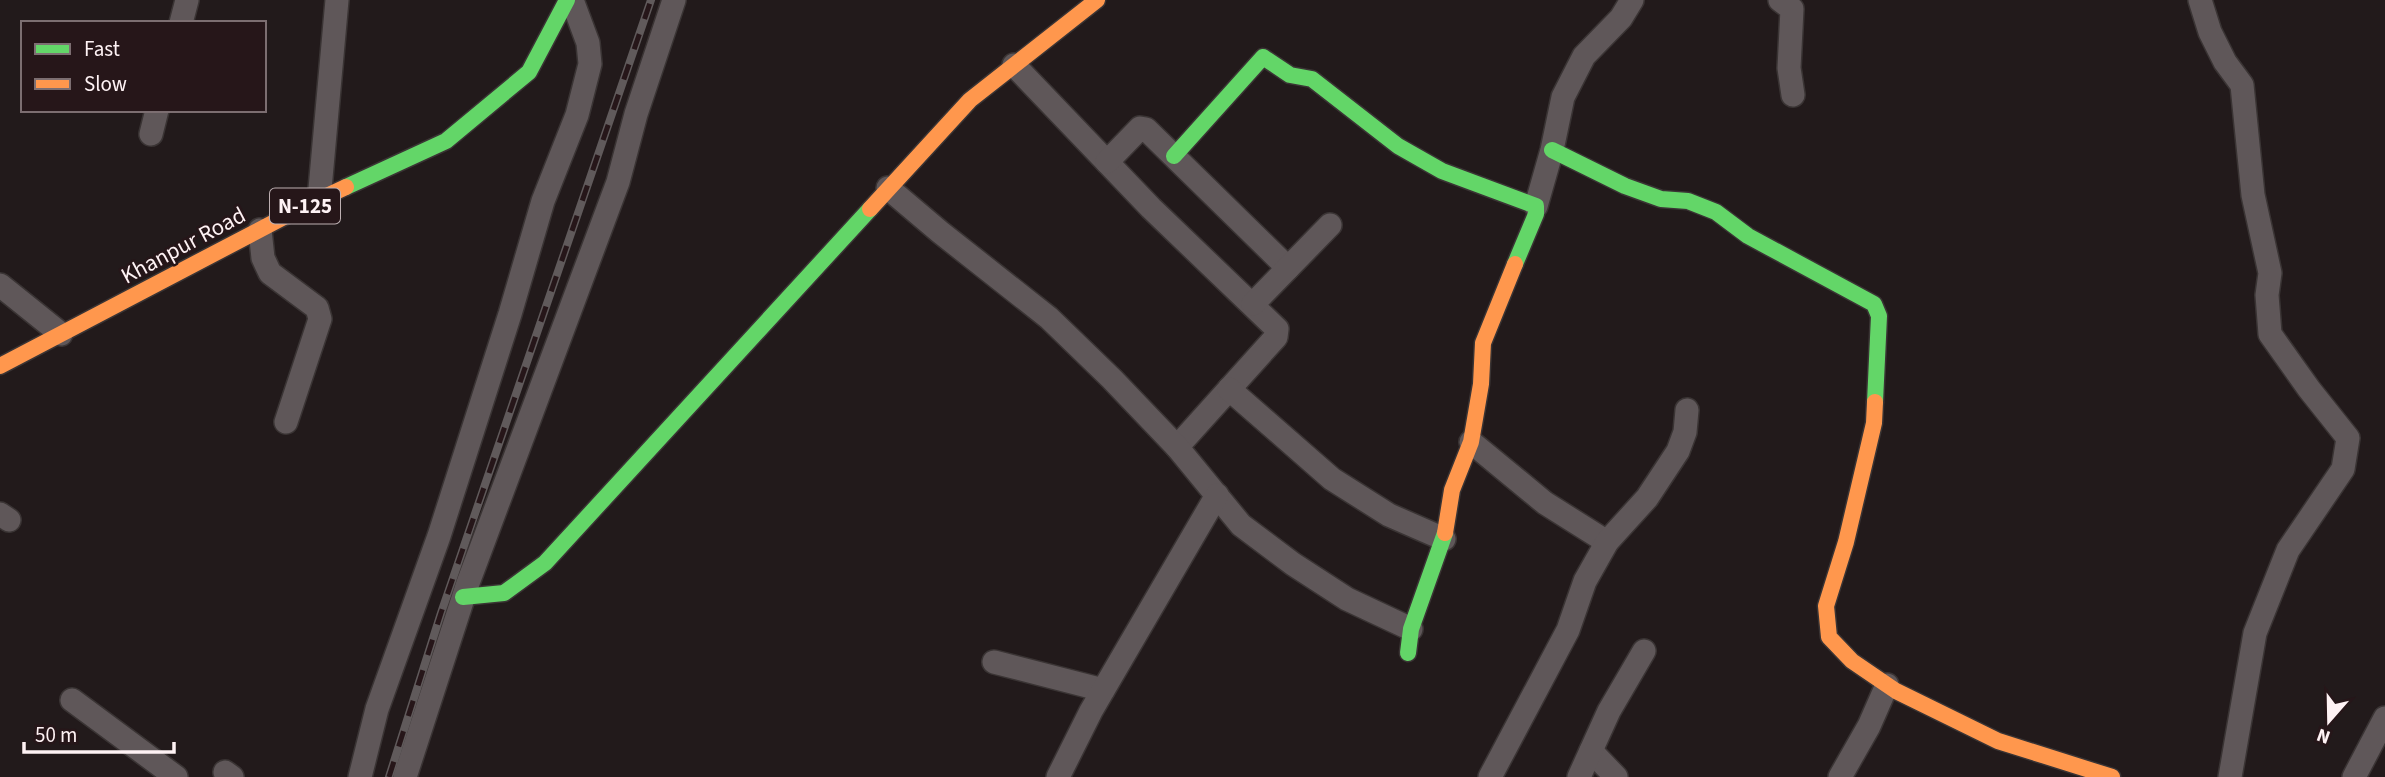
<svg xmlns="http://www.w3.org/2000/svg" width="2385" height="777" viewBox="0 0 2385 777" font-family="'Source Sans 3',sans-serif">
<rect width="100%" height="100%" fill="#221a1b"/>
<g fill="none" stroke-linecap="round" stroke-linejoin="round">
<g stroke="#3a3434" stroke-width="26">
<g id="street">
<polyline points="1780,0 1792,9 1789,68 1793,95"/>
<polyline points="2200,0 2210,32 2225,62 2242,85 2253,195 2270,273 2267,295 2270,334 2309,389 2348,438 2343,469 2288,550 2255,633 2230,777"/>
<polyline points="181,23 187,0"/>
<polyline points="1014,65 1151,208 1277,329 1276,337 1177,447"/>
<polyline points="151,134 157,110"/>
<polyline points="1107,162 1140,128 1146,129 1288,268"/>
<polyline points="888,188 940,232 1049,318 1112,379 1177,447 1241,525 1293,564 1347,599 1411,629"/>
<polyline points="319,200 337,0"/>
<polyline points="1536,206 1552,150 1563,97 1584,56 1621,18 1632,0"/>
<polyline points="260,230 263,258 270,273 317,308 320,319 286,422"/>
<polyline points="0,285 61,334"/>
<polyline points="1253,304 1330,225"/>
<polyline points="1229,389 1332,479 1389,515 1444,539"/>
<polyline points="1471,442 1545,503 1607,542"/>
<polyline points="0,514 9,520"/>
<polyline points="994,662 1103,690"/>
<polyline points="72,700 176,777"/>
<polyline points="1591,751 1616,777"/>
<polyline points="225,772 232,777"/>
<polyline points="360,777 377,709 439,536 510,314 543,201 577,115 590,64 588,43 572,0"/>
<polyline points="405,777 468,583 618,182 636,114 674,0"/>
<polyline points="1058,777 1091,711 1217,495"/>
<polyline points="1490,777 1568,630 1585,581 1607,542 1647,498 1678,451 1685,432 1687,410"/>
<polyline points="1579,777 1609,711 1644,651"/>
<polyline points="1840,777 1869,726 1887,685"/>
<polyline points="2354,777 2385,718"/>
</g>
</g>
<g stroke="#3a3434" stroke-width="19">
<g id="fast">
<polyline points="1552,150 1625,186 1661,199 1688,201 1716,212 1748,236 1874,304 1879,316 1875,402"/>
<polyline points="1174,156 1263,57 1290,75 1312,79 1398,146 1442,171 1536,206 1536,214 1515,264"/>
<polyline points="346,187 446,141 529,72 567,0"/>
<polyline points="463,597 504,593 545,563 870,209"/>
<polyline points="1408,653 1411,629 1445,533"/>
</g>
</g>
<g stroke="#3a3434" stroke-width="19">
<g id="slow">
<polyline points="870,209 970,100 1097,0"/>
<polyline points="0,366 303,207 346,187"/>
<polyline points="1875,402 1874,423 1846,542 1826,606 1829,637 1852,661 1896,691 1998,741 2112,777"/>
<polyline points="1445,533 1452,490 1471,442 1481,384 1483,343 1515,264"/>
</g>
</g>
<use href="#street" stroke="#5f5759" stroke-width="23"/>
<use href="#fast" stroke="#63d668" stroke-width="16"/>
<use href="#slow" stroke="#ff974d" stroke-width="16"/>
<g stroke="#605a5b" stroke-width="8">
<polyline id="rail" points="389,777 441,613 651,0"/>
</g>
<use href="#rail" stroke="#261619" stroke-width="5" stroke-dasharray="16" stroke-linecap="butt"/>
</g>
<g text-anchor="middle" stroke-width="5" stroke-linejoin="round" paint-order="stroke">
<rect fill="#261619" stroke="#bdb0b2" stroke-width="2" x="270" y="188.5" width="70" height="35" rx="5"/>
<g font-size="21" font-weight="bold" fill="#fef2f4">
<text x="305" y="213">N-125</text>
</g>
<g font-size="23" fill="#fef2f4" stroke="#261619">
<text transform="translate(183 245) rotate(-28)" y="8">Khanpur Road</text>
</g>
</g>
<rect x="21" y="21" width="245" height="91" fill="#261619" stroke="#7c6e71" stroke-width="2"/>
<rect x="35" y="44" width="35" height="10" fill="#63d668" stroke="#7c6e71" stroke-width="2"/>
<text x="84" y="56" font-size="21" fill="#fef2f4">Fast</text>
<rect x="35" y="79" width="35" height="10" fill="#ff974d" stroke="#7c6e71" stroke-width="2"/>
<text x="84" y="91" font-size="21" fill="#fef2f4">Slow</text>
<g transform="translate(2329 721) rotate(200)" stroke="#261619" stroke-width="5" paint-order="stroke">
<path d="M0-5L12 26L0 18L-12 26Z" fill="#fef2f4"/>
<text y="-10" font-size="19" font-weight="bold" text-anchor="middle" fill="#fef2f4">N</text>
</g>
<path d="M24 742v10h150v-10" fill="none" stroke="#fef2f4" stroke-width="3.5"/>
<text x="35" y="742" font-size="21" fill="#fef2f4" stroke="#261619" stroke-width="5" paint-order="stroke">50 m</text>
</svg>
